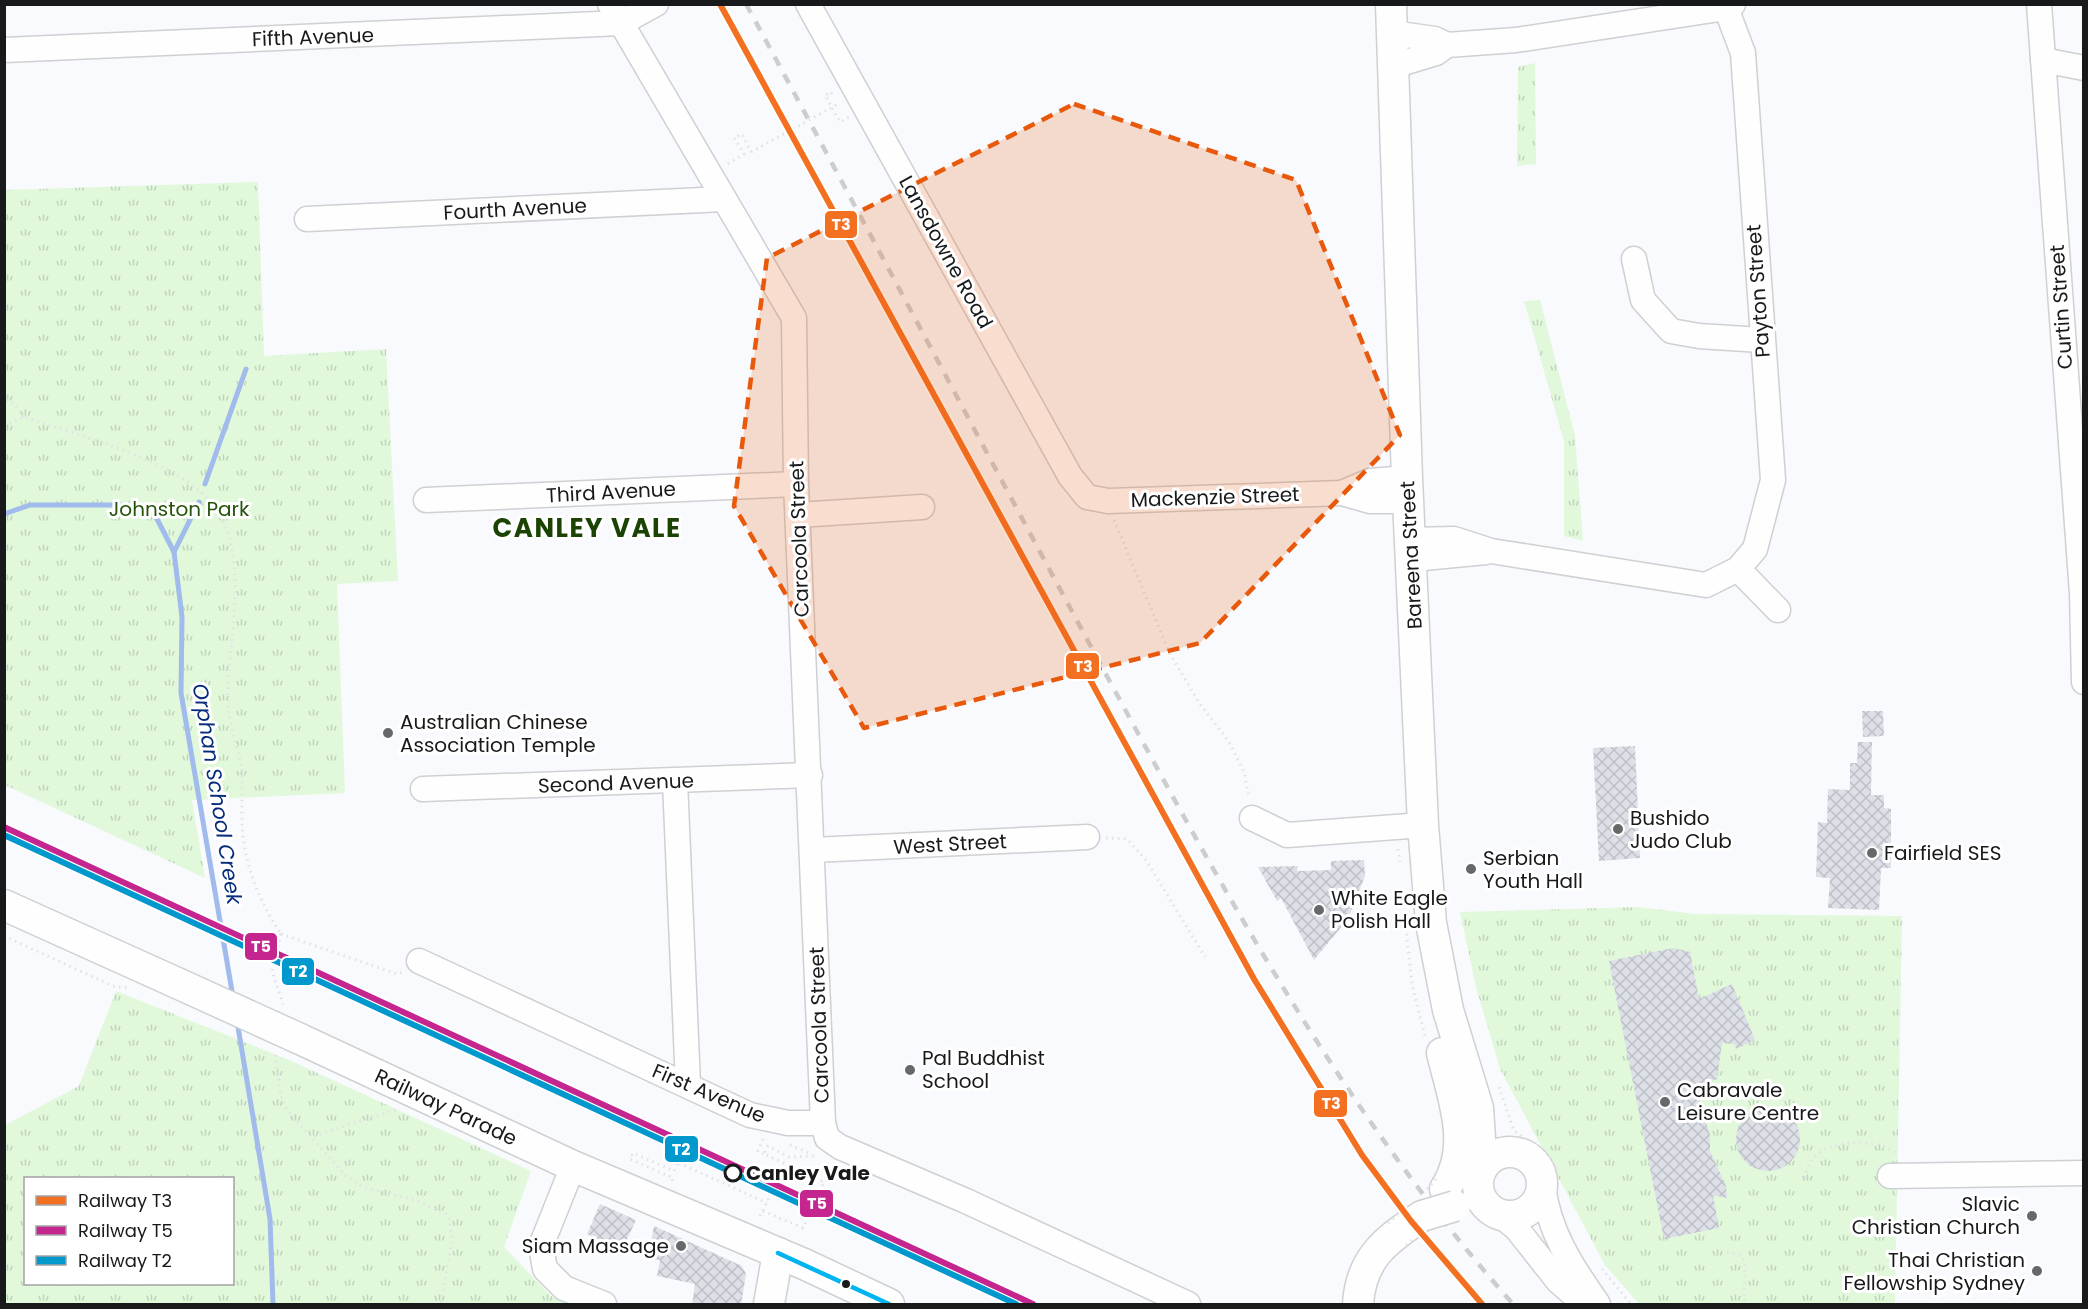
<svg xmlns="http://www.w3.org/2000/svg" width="2088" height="1309" viewBox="0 0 2088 1309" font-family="Poppins,sans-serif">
<defs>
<pattern id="grass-tufts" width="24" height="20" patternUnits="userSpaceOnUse" patternTransform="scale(1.5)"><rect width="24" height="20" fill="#e1f8db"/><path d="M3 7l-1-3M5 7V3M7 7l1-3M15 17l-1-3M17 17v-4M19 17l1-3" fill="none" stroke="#c0d4bb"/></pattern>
<pattern id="building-cross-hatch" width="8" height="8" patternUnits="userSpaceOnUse" patternTransform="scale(1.5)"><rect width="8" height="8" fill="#dde0e7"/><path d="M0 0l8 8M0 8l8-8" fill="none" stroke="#bdc0c6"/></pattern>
</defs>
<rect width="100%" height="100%" fill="#f8fafd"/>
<g fill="url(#grass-tufts)" fill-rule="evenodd">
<polygon points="1535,63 1536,164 1517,166 1518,67"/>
<polygon points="258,182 264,356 386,349 398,581 337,584 345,793 192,800 205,878 5,785 5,190"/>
<polygon points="1540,300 1575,436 1583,541 1564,536 1564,441 1524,301"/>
<polygon points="1638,907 1695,914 1902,916 1895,1304 1639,1304 1605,1265 1500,1069 1476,987 1460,912"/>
<path d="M 116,991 L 289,1060 L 531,1171 L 504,1247 L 551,1296 L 568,1304 L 5,1304 L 5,1125 L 79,1086 ZM 26,1178 L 232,1178 L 232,1284 L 26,1284 Z"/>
</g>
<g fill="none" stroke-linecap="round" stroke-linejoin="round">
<g stroke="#a0bbec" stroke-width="5">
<polyline points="205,484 246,369"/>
<polyline points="4,514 30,505 126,505 156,517 174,552 182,617 181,693 233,997"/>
<polyline points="174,552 199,502"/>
<polyline points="237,1021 270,1219 273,1304"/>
</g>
</g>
<g fill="url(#building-cross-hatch)">
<polygon points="1862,711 1883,711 1884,736 1863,737"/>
<polygon points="1858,742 1872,742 1871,795 1884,795 1884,808 1891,809 1891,868 1881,868 1879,910 1828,908 1830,878 1816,877 1818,822 1827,823 1828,789 1850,790 1850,763 1857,763"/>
<polygon points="1635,746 1640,858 1599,861 1593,748"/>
<polygon points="1364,860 1365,876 1348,919 1314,960 1281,898 1277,901 1258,867 1298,866 1297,871 1331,870 1331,861"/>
<polygon points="1673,948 1690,952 1699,999 1732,984 1755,1040 1736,1049 1735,1044 1722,1043 1717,1079 1705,1084 1699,1101 1710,1135 1710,1151 1726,1186 1727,1198 1713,1195 1719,1228 1664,1239 1609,961"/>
<circle cx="1768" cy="1139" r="32"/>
<polygon points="600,1204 636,1220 622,1250 587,1234"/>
<polygon points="654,1226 742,1266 746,1274 741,1305 692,1305 695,1284 657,1276 660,1260 648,1259"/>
</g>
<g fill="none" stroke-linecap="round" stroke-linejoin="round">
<g stroke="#ced0d2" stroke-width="27">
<g id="minor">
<polyline points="610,4 794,318 796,484 823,1123"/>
<polyline points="808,4 1070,476 1087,497 1108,501 1342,493 1370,501 1408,501"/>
<polyline points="2039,4 2082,593 2084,682"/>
<polyline points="1726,8 1743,53 1773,480 1755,549 1738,569"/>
<polyline points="1392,33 1435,39 1447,45"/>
<polyline points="4,50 621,23 656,4"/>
<polyline points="2043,60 2084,68"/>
<polyline points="1393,66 1436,53 1447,45 1516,40 1726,8 1733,4"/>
<polyline points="307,219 724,199"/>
<polyline points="1634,259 1643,300 1671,331 1699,336 1761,340"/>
<polyline points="1342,493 1370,481 1407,478"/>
<polyline points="426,500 796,484"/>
<polyline points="798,515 922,507"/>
<polyline points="1411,540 1454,539 1491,551 1706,585 1738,569 1778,610"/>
<polyline points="1413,559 1486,552"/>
<polyline points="675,781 688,1085"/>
<polyline points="423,789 810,775"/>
<polyline points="1252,818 1287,835 1423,825"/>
<polyline points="813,850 1087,837"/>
<polyline points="419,961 750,1115 788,1123 823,1123 827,1138 840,1147 966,1201 1188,1304"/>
<polyline points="573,1166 541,1246 545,1269 564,1288 604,1304"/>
<polyline points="1890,1176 2084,1173"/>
<path d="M 1543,1185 C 1548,1231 1572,1267 1598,1304"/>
<polyline points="1499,1214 1517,1229 1558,1281 1584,1304"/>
</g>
</g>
<g stroke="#ced0d2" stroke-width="33">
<g id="major">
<polyline points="1391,4 1407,478 1423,825 1431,923 1448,1010 1478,1108 1482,1168"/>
<polyline points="4,905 177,983"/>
<polyline points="300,1039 573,1166 804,1264 889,1304"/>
<path d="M 1442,1053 C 1453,1099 1473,1146 1445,1189"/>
<circle cx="1510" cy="1184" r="32"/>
<polyline points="769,1304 778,1253"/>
<path d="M 1358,1304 C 1361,1258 1386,1240 1422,1216"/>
</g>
</g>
<g stroke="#e2e2e4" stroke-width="3" stroke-dasharray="1.5 4.5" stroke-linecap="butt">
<polyline points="832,94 831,92 825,95 840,122 849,117"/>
<polyline points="728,164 744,154 734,138 742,134 751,152"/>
<polyline points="4,393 24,417"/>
<path d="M 4,426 L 24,417 C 76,435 168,458 206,497 C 256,548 226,639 228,703 C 229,724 237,745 241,765 C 244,783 241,802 242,820 C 243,863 258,899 281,934"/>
<polyline points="1114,520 1169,652 1200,704 1229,742 1244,772 1249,798"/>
<polyline points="1106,838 1127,839 1146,860 1205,957"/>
<polyline points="1398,849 1400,862"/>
<polyline points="1406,928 1412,985 1425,1036"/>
<polyline points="281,934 272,971 283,1004"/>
<polyline points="281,934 397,974 402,972"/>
<polyline points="4,936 113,986 127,988"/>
<polyline points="275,1055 281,1096 287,1110 344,1174 363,1187 415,1200 446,1214 450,1222 452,1239 441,1304"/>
<polyline points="1499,1087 1514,1131 1545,1151 1556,1168"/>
<polyline points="314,1136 398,1109"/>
<polyline points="763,1139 758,1151 764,1154"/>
<polyline points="790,1145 812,1154"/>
<polyline points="679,1163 767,1203"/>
<path d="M 1805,1178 C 1809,1141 1856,1138 1885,1147 C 1890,1149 1893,1152 1898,1153"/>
<polyline points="778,1180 785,1164"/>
<polyline points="672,1181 673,1178 630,1159 633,1153 674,1171 681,1157"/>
<polyline points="763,1211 803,1228 824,1182 764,1154 768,1146 789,1157 815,1156"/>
<polyline points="760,1216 769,1198"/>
<polyline points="1727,1252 1740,1255 1745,1261 1744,1304"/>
<polyline points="1602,1269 1631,1304"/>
</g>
<use href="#minor" stroke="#fefeff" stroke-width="24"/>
<use href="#major" stroke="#fefeff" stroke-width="30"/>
<path stroke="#cdcdce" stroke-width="4.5" stroke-dasharray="10 10" stroke-linecap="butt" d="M 746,4 C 866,225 983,447 1102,667 C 1223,890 1344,1114 1513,1304"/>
<g stroke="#ced0d2" stroke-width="33" stroke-linecap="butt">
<g id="major-bridge">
<polyline points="177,983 300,1039"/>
<polyline points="1422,1216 1455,1206"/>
</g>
</g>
<g stroke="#e2e2e4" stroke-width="3" stroke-dasharray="1.5 4.5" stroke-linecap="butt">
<polyline points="751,152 838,104"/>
<polyline points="1427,1189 1438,1177"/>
<polyline points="1388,1223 1398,1215"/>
<polyline points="1406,1245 1414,1239"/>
</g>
<use href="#major-bridge" stroke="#fefeff" stroke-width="30"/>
<g stroke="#fff" stroke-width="9">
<polyline id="bus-1" points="778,1253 889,1304"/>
</g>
<use href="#bus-1" stroke="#00b5ef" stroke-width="4.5"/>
<g stroke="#fff" stroke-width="10">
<polyline id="rail-1" points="720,4 1254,979 1362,1155 1411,1221 1482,1304"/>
</g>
<g stroke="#fff" stroke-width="10">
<polyline id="rail-2" points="4,827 1033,1304"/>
</g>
<g stroke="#fff" stroke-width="10">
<polyline id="rail-3" points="4,835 1016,1304"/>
</g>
<use href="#rail-1" stroke="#f37021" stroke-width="6"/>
<use href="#rail-2" stroke="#c4258f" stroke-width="6"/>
<use href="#rail-3" stroke="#0098cd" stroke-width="6"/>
</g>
<path fill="#e8590c" fill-opacity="0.2" stroke="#e8590c" stroke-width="4.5" stroke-dasharray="12 8" stroke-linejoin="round" d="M 1074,104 L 1296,180 L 1400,435 L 1200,643 L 864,728 L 734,506 L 767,258 Z"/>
<g fill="#66686a" stroke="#fff" stroke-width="2">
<circle cx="388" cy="733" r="6"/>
<circle cx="1618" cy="829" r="6"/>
<circle cx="1872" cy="853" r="6"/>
<circle cx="1471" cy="869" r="6"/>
<circle cx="1319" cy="910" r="6"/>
<circle cx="910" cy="1070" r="6"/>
<circle cx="1665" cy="1102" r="6"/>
<circle cx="2032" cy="1216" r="6"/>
<circle cx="681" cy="1246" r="6"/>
<circle cx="2037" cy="1271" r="6"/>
</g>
<circle fill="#fff" stroke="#18191b" stroke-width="3" cx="733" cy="1173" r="8"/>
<circle fill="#18191b" stroke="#fff" stroke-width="2" cx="846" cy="1284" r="5"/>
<g text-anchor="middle" stroke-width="6" stroke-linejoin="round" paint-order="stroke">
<g font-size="20" fill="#18191b" stroke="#fff">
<text transform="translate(313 37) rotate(-2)" y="7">Fifth Avenue</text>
<text transform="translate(515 209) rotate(-3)" y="7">Fourth Avenue</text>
<text transform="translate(946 252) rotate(61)" y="7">Lansdowne Road</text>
<text transform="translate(1758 291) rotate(-94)" y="7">Payton Street</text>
<text transform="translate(2061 307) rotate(-94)" y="7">Curtin Street</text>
<text transform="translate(611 492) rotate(-3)" y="7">Third Avenue</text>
<text transform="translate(1215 497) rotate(-2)" y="7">Mackenzie Street</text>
<text transform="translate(799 539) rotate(-92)" y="7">Carcoola Street</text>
<text transform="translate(1411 555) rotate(-93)" y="7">Bareena Street</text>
<text transform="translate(616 783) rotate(-2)" y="7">Second Avenue</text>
<text transform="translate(950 844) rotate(-3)" y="7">West Street</text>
<text transform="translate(819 1025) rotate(-92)" y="7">Carcoola Street</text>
<text transform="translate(709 1093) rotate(23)" y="7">First Avenue</text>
<text transform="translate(446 1107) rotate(25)" y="7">Railway Parade</text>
</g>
<g font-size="20" fill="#255309" stroke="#fff">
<text x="179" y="516">Johnston Park</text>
</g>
<g font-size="20" fill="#18191b" stroke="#fff" text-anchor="start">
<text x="400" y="729">Australian Chinese<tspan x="400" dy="23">Association Temple</tspan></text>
<text x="1630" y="825">Bushido<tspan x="1630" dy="23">Judo Club</tspan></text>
<text x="1884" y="860">Fairfield SES</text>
<text x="1483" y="865">Serbian<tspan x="1483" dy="23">Youth Hall</tspan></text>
<text x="1331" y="905">White Eagle<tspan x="1331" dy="23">Polish Hall</tspan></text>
<text x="922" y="1065">Pal Buddhist<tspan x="922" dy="23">School</tspan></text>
<text x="1677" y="1097">Cabravale<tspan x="1677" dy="23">Leisure Centre</tspan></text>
<text x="2020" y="1211" text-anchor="end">Slavic<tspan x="2020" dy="23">Christian Church</tspan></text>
<text x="669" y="1253" text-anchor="end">Siam Massage</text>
<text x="2025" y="1267" text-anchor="end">Thai Christian<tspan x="2025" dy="23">Fellowship Sydney</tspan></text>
</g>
<g font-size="20" font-weight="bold" fill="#18191b" stroke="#fff" text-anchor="start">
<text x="746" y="1180">Canley Vale</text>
</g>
<g font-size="21" font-style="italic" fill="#052c7b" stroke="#fff">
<text transform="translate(217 794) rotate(81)" y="7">Orphan School Creek</text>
</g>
<g font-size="26" font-weight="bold" letter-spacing="1.5" fill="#1b4303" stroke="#fff">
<text x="587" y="537">CANLEY VALE</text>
</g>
</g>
<g stroke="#fff" stroke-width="2">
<rect x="824" y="210" width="34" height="29" rx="6" fill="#f37021"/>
<rect x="1065" y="652" width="35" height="28" rx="6" fill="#f37021"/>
<rect x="244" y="932" width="34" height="29" rx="6" fill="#c4258f"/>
<rect x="281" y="957" width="34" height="29" rx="6" fill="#0098cd"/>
<rect x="1313" y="1089" width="35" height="29" rx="6" fill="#f37021"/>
<rect x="664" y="1135" width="35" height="28" rx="6" fill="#0098cd"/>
<rect x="799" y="1189" width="35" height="29" rx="6" fill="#c4258f"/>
</g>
<g font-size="16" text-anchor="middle" font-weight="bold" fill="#fff">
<text x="841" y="230">T3</text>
<text x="1083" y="672">T3</text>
<text x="261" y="952">T5</text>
<text x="298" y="977">T2</text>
<text x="1331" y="1109">T3</text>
<text x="681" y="1155">T2</text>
<text x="817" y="1209">T5</text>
</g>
<rect width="2088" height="1309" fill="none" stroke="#18191b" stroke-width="12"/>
<rect x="24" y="1177" width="210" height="108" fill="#ffffff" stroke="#a3a3a4" stroke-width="1.5"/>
<rect x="36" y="1196" width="30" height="9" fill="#f37021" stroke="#a3a3a4" stroke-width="1.5"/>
<text x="78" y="1207" font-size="18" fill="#18191b">Railway T3</text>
<rect x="36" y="1226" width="30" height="9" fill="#c4258f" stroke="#a3a3a4" stroke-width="1.5"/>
<text x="78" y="1237" font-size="18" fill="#18191b">Railway T5</text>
<rect x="36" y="1256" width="30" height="9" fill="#0098cd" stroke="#a3a3a4" stroke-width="1.5"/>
<text x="78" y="1267" font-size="18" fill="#18191b">Railway T2</text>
</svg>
